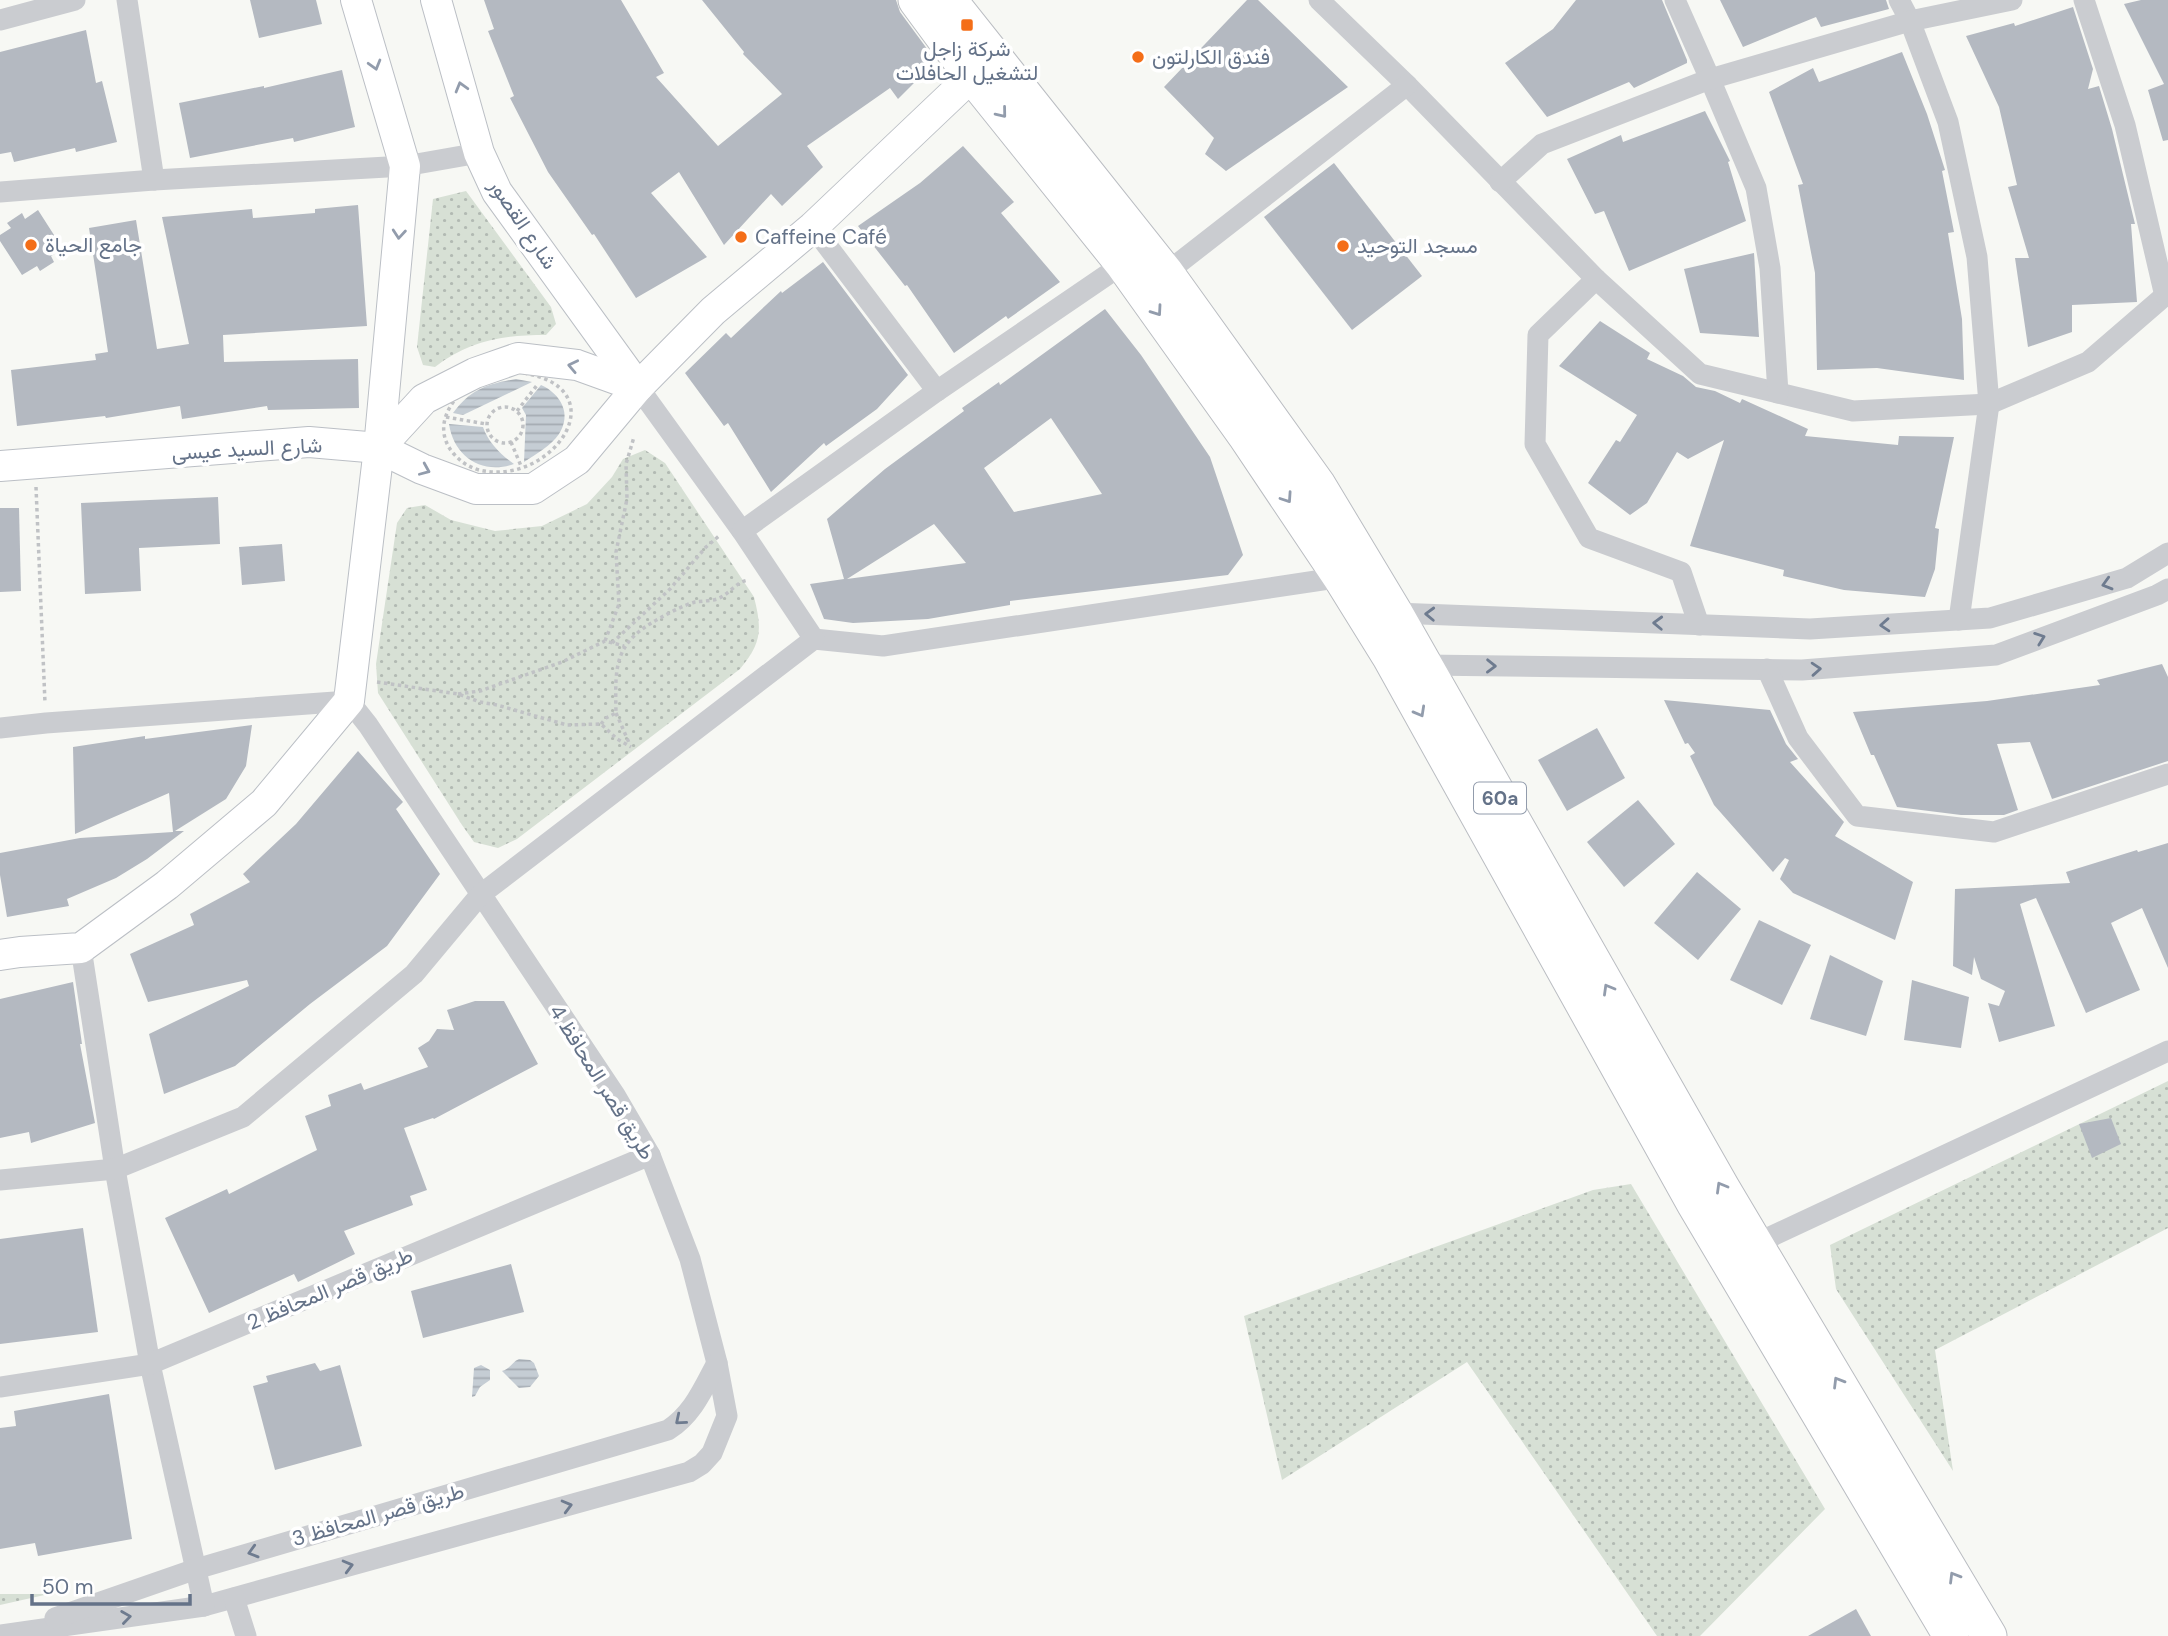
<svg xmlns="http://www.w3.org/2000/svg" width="2168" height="1636" viewBox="0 0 2168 1636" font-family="'DM Sans',Vazirmatn,sans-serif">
<defs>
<pattern id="grass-dots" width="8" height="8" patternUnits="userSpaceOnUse" patternTransform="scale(1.75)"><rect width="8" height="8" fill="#d7e0d5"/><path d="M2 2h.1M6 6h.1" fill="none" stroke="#b2bab3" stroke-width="1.8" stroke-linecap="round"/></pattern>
<pattern id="water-rules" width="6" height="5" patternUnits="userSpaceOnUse" patternTransform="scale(1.75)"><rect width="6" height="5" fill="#c5cdd4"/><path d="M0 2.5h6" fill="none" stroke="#a4abb2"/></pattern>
</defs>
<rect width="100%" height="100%" fill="#f7f8f4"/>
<g fill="url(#grass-dots)">
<path d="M 466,191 L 551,307 L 556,324 L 546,335 C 503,335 470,340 435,367 L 423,365 L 417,347 L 433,199 Z"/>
<path d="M 645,450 L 665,463 L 754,597 C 762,629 762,643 740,669 L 517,839 L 498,848 L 474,842 L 462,825 L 378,693 L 376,664 L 397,523 L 407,508 L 425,505 L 451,520 L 495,531 L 542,526 L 587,504 L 612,477 L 623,459 Z"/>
<polygon points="2168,1081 2168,1228 1935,1350 1953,1471 1836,1289 1830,1245"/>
<polygon points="1631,1184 1825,1509 1700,1636 1657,1636 1467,1362 1282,1480 1244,1316 1593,1190"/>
<polygon points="0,1594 49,1594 0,1605"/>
</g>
<g fill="url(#water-rules)">
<path d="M 516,379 L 532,382 L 463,415 L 453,413 C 471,389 487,384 516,379 Z"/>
<path d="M 541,385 C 561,394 572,414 559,434 C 551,446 536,454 524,462 L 526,415 L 522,408 Z"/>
<path d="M 449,424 L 483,427 C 488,442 501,455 514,464 C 482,475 454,457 449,424 Z"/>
<path d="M 519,1359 L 530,1360 L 534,1363 L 539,1376 L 530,1387 L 519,1388 L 502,1371 C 510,1369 512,1362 519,1359 Z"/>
<polygon points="481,1365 490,1370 490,1380 480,1387 475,1396 472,1397 474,1368"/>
</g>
<g fill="#b4b9c1" fill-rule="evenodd">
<polygon points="250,0 316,0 322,24 259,38"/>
<polygon points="484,0 621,0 664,73 656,77 718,146 782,94 743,54 744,52 702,0 896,0 900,12 936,61 898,99 890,88 807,146 823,167 782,206 771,194 724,245 679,172 651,193 707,257 636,298 594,234 592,235 548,172 510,98 514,96 488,31 494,29"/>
<polygon points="1247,0 1258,0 1348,87 1226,171 1205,154 1214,138 1164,87"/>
<polygon points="1576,0 1662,0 1687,60 1687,63 1634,88 1629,82 1547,117 1505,63 1553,29"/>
<polygon points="1720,0 1886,0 1889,9 1821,27 1816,17 1743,47"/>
<polygon points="2141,0 2168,0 2168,140 2163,141 2148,90 2164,84 2124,4"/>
<polygon points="2073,7 2093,69 2088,89 2099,86 2112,129 2135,224 2131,224 2137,302 2072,305 2072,332 2028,347 2015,258 2029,258 2008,187 2017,185 1999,107 1966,36 2014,23 2015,26"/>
<polygon points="86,30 96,83 102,81 117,142 76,152 75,148 14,162 11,152 0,154 0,52"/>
<polygon points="1902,52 1927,114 1945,170 1942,171 1954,232 1948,233 1962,319 1964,380 1877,368 1817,370 1815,273 1798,185 1803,184 1769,92 1813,68 1819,82"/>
<polygon points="342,70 355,127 294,142 293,138 190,158 179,103 264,86 264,88"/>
<polygon points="1705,111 1730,161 1728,162 1746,221 1629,271 1604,211 1595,214 1567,159 1621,135 1623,142"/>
<polygon points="963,146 1014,202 1001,213 1060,282 1008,319 1006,316 954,353 907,285 905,286 858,226 920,183"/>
<polygon points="1334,163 1422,276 1352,330 1264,217"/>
<polygon points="358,205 367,326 223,335 224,362 358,359 359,408 268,410 267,406 182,419 180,406 106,418 105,416 17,426 11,370 96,360 95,354 108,352 89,228 136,220 157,349 189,344 162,217 252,209 253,218 315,213 315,209"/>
<polygon points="38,210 63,249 51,256 54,262 40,271 37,266 22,275 0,241 0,235 11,228 7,223 22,213 25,219"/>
<polygon points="1754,253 1759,337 1700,333 1684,269"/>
<polygon points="823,262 908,375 877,409 826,446 824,443 771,492 728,423 724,426 685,373 726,333 731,338 781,291 782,293"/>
<path d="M 1105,309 L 1141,355 L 1210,457 L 1243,555 L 1228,575 L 1010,601 L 1010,605 L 928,619 L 853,623 L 824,619 L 810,584 L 844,579 L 827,519 L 885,469 L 964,411 L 962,408 L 999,382 L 1000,385 ZM 1051,418 L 1102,494 L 1014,512 L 984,468 ZM 934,524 L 966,563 L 847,579 Z"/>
<polygon points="1600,321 1650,353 1647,359 1683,376 1696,387 1715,391 1740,403 1742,399 1808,429 1805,436 1898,445 1899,436 1954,437 1935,528 1939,529 1935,569 1925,597 1844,590 1783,576 1784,570 1690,546 1724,440 1688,459 1677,452 1647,503 1630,515 1588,483 1616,440 1620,442 1637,415 1559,366"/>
<polygon points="218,497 220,544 139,548 141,591 85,594 81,503"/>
<polygon points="0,508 19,508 21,591 0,592"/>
<polygon points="282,544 285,581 242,585 239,547"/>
<polygon points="2162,664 2168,677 2168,761 2052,799 2030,742 1997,744 2018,810 2004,815 1961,815 1897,807 1874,755 1871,755 1853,712 1987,701 2100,685 2097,680"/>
<polygon points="1664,700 1770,710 1786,744 1798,759 1790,762 1844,822 1835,836 1913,882 1895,940 1793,893 1780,879 1789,860 1785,858 1773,872 1714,805 1690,756 1695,753 1688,743 1685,744"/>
<polygon points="252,725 246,766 226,799 175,831 184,831 147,859 116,878 67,899 69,906 7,917 0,875 0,853 80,838 173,832 169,793 75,834 73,747 145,736 145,739"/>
<polygon points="1597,728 1625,778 1567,811 1538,760"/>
<polygon points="358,751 403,802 396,809 440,874 387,946 310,1004 235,1066 164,1094 149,1034 249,986 247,980 148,1002 130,954 194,925 190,914 250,882 243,874 296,824"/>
<polygon points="1638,800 1675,844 1624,887 1587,842"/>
<polygon points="2168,843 2168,968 2142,908 2111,923 2140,990 2086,1013 2036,898 2020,904 2055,1026 1999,1042 1988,1003 1999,1006 2005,991 1981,979 1974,957 1972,975 1953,966 1955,889 2070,883 2066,872 2137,850 2138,852"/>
<polygon points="1697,872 1741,909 1698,960 1654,923"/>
<polygon points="1759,920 1811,945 1782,1005 1730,980"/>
<polygon points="1830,955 1883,981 1866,1036 1810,1019"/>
<polygon points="1912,980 1969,997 1961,1048 1904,1040"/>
<polygon points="73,982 82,1044 80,1044 95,1123 31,1143 29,1132 0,1138 0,999"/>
<polygon points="475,1001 504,1001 538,1064 434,1119 433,1118 404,1128 427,1190 410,1196 413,1205 344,1231 355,1254 298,1282 294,1274 209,1313 165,1218 227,1189 229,1194 317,1150 305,1116 331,1106 328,1095 361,1083 364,1090 428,1067 418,1048 429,1041 437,1029 454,1030 447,1010"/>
<polygon points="2111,1118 2121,1144 2092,1158 2079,1124"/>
<polygon points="83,1228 98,1332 0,1344 0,1239"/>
<polygon points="511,1264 524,1312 423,1338 411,1291"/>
<polygon points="315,1363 320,1371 340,1365 362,1446 275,1470 253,1386 268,1382 266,1376"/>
<polygon points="109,1394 132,1539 38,1556 35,1543 0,1549 0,1428 16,1426 14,1411"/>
<polygon points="1856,1609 1871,1636 1808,1636"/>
</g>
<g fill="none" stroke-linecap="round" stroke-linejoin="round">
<g stroke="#bbbfc5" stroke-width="32">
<g id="secondary">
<polyline points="436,0 479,153 497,192 638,387"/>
<polyline points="638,387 577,365 518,358 475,373 424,399 379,448 422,469 476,489 533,489 577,460 638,387 713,311 813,227 972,76 971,55"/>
<polyline points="0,466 309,442 379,448"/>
<polyline points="0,955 20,952 81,948 167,885 264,803 349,701 379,448 405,166 356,0"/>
</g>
</g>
<g stroke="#babdc2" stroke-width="37">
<g id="primary">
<polyline points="916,0 972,76 1123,264 1245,435 1341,578 1390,657 1694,1203 1951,1636"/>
<polyline points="949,0 1166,273 1318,485 1395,613 1722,1188 1989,1636"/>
</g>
</g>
<g stroke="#c0c2c5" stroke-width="3.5" stroke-dasharray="3.5 3.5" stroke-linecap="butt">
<path d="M 517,372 C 623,385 553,488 479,470 C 468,467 460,461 453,453 C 426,420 463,382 495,374 C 502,372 510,373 517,372 Z"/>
<circle cx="505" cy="425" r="18"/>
<polyline points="517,411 538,384"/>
<polyline points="446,417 486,424"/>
<polyline points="511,442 521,466"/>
<polyline points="36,487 45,703"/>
<polyline points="605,641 619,604 616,552 627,499 626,464 634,437"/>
<polyline points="612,643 670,589 706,547 719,536"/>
<polyline points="377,682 458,694 480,702 497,705 567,725 601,724 617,739 631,747"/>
<polyline points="458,694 480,691 562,662 605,641 624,646"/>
<polyline points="616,713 630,745"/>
<path d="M 601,724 L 606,718 L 616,713 C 615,664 614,643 660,618 C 671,612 684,605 695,602 C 702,601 710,601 717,599 C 729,595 736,581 749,580"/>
</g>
<g stroke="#caccd0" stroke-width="21">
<polyline points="127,0 154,180"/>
<polyline points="1319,0 1407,85 1596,279 1700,374 1853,411 1989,404 2088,362 2168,293"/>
<polyline points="1675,0 1710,79 1756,188 1770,268 1778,393"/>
<polyline points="1899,0 1910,21 1948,122 1977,257 1989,404 1959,620"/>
<polyline points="2084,0 2125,125 2165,296"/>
<polyline points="0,20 75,0"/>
<polyline points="1500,182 1542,144 1710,79 1910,21 2012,0"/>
<polyline points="0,192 154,180 405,166 479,153"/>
<polyline points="813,227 937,391"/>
<polyline points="1166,273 1407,85"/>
<polyline points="1596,279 1538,335 1535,444 1589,538 1681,572 1699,625"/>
<polyline points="638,387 742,531 814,639 883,646 1349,576"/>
<polyline points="742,531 937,391 1123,264"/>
<polyline points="1389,615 1395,613 1810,629 1990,618 2127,578 2168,553"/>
<polyline points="1418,668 1424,665 1802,670 1996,655 2157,595 2168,589"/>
<polyline points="1767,669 1798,738 1857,816 1994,832 2168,774"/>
<polyline points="0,728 46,723 349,701 368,725 615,1095 650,1155 690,1259 717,1363 727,1416 712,1453 702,1464 689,1472 204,1606 0,1635"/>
<polyline points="81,948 115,1169 150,1364 204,1606"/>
<polyline points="0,1180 115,1169 243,1117 414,974 480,895 814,639"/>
<polyline points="1755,1244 2168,1051"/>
<polyline points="0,1387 150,1364 650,1155"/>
<polyline points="234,1598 246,1636"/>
<path d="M 55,1618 L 196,1569 L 668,1430 C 693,1414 703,1389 717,1363"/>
</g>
<use href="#secondary" stroke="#fff" stroke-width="30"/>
<use href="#primary" stroke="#fff" stroke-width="35"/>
</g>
<defs><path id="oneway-chevron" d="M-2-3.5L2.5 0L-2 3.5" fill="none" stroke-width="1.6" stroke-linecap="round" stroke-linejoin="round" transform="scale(1.75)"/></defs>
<g stroke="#929cac">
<use href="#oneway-chevron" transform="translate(375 65) rotate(74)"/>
<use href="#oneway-chevron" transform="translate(461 87) rotate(-106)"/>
<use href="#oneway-chevron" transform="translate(1002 113) rotate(51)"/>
<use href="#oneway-chevron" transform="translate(399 234) rotate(95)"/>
<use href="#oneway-chevron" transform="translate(1157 311) rotate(55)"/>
<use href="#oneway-chevron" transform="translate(573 366) rotate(-168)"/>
<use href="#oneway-chevron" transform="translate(425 470) rotate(23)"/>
<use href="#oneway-chevron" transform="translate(1287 498) rotate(56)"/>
<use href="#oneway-chevron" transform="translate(1420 712) rotate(61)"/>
<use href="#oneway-chevron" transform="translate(1608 989) rotate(-120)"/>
<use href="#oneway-chevron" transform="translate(1721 1187) rotate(-120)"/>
<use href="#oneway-chevron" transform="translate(1838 1382) rotate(-121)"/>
<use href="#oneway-chevron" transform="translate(1954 1577) rotate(-121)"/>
</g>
<g stroke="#6e7b8f">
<use href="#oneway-chevron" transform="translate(2107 584) rotate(164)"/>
<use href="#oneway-chevron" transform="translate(1430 614) rotate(-178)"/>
<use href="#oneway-chevron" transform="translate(1658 623) rotate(-178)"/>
<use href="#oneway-chevron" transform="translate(1885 625) rotate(176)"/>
<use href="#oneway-chevron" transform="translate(2040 638) rotate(-20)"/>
<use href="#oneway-chevron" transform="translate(1491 666) rotate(1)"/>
<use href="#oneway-chevron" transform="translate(1816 669) rotate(-4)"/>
<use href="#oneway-chevron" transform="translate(680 1420) rotate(140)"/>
<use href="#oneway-chevron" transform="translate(567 1506) rotate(-15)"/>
<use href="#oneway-chevron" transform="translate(253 1552) rotate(164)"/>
<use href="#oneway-chevron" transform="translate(348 1566) rotate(-15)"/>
<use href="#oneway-chevron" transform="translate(126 1617) rotate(-8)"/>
</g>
<g fill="#f46e18" stroke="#fff" stroke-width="2.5">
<rect x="960" y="18" width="14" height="14" rx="3.5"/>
<circle cx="1138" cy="57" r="7"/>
<circle cx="741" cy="237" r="7"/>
<circle cx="31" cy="245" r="7"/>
<circle cx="1343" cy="246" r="7"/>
</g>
<g text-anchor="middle" stroke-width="7" stroke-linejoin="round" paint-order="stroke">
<rect fill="#fff" stroke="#929cac" stroke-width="2" x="1474" y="782.5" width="52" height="31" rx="5"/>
<g font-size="19" font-weight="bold" fill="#647288">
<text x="1500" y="805">60a</text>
</g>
<g font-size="21" fill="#647288" stroke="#fff" text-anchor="start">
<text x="967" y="56" text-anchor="middle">شركة زاجل<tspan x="967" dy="24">لتشغيل الحافلات</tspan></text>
<text x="1152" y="64">فندق الكارلتون</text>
<text x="755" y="244">Caffeine Café</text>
<text x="45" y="252">جامع الحياة</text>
<text x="1357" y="253">مسجد التوحيد</text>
</g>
<g font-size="21" fill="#647288" stroke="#fff">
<text transform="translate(523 224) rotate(56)" y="7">شارع القصور</text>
<text transform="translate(247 449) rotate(-3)" y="7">شارع السيد عيسى</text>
<text transform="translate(602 1082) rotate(58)" y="7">طريق قصر المحافظ 4</text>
<text transform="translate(330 1289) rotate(-23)" y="7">طريق قصر المحافظ 2</text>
<text transform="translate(378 1515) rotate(-16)" y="7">طريق قصر المحافظ 3</text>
</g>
</g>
<path d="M32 1594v10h158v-10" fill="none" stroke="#647288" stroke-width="3.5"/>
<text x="42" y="1594" font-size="21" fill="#647288" stroke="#ffffff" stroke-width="5" paint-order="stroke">50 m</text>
</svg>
